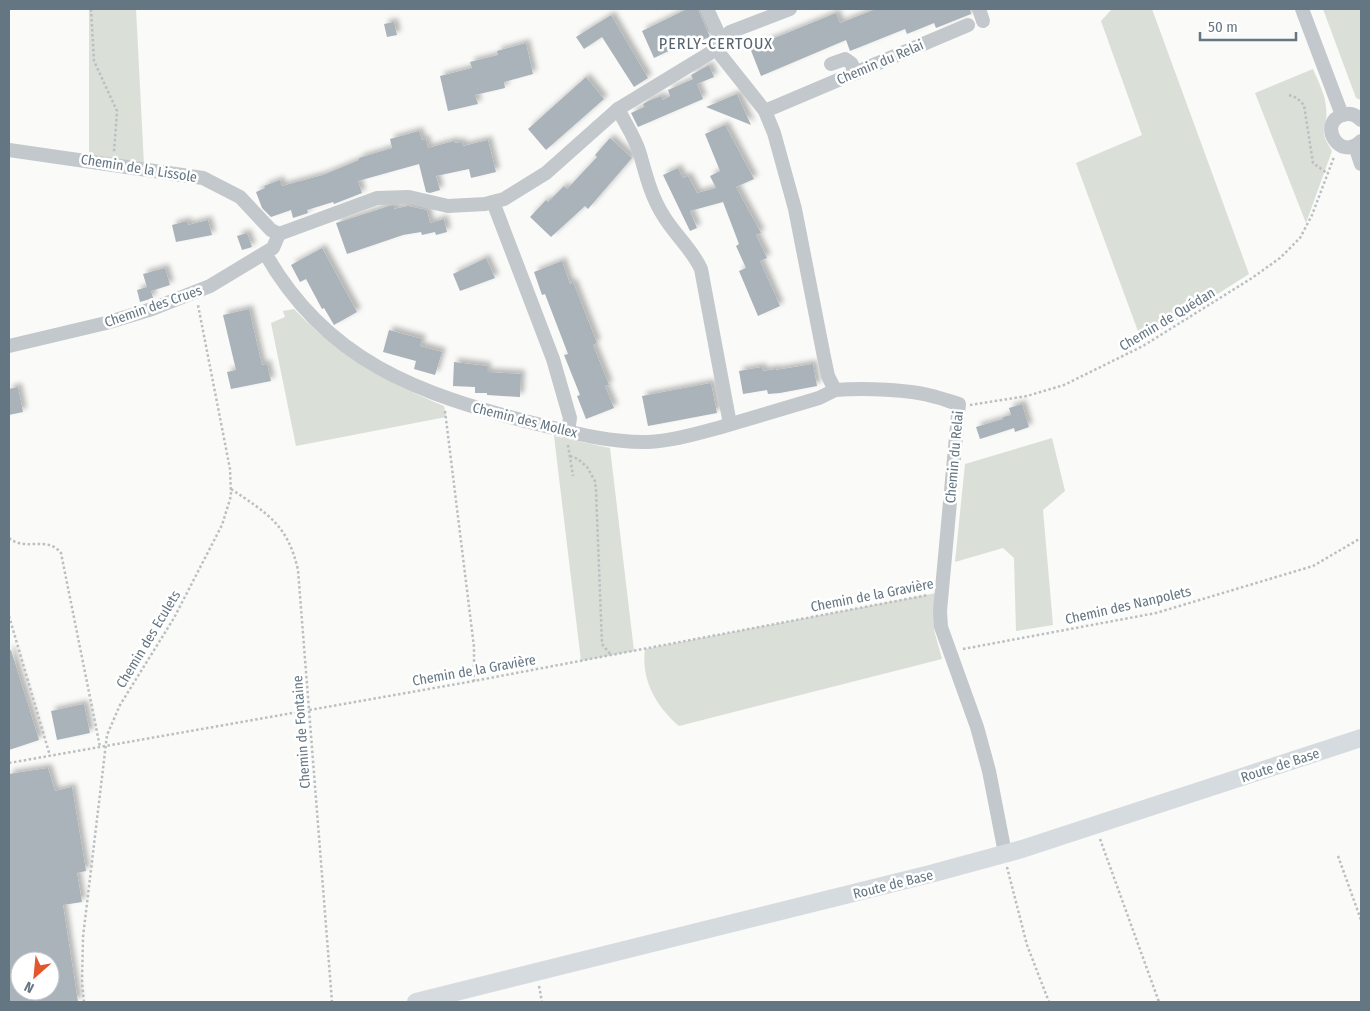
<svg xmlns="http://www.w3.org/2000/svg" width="1370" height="1011" viewBox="0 0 1370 1011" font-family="'Fira Sans Condensed',sans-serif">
<defs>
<filter id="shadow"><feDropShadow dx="4" dy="-4" stdDeviation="2.5" flood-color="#0004"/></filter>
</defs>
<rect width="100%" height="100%" fill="#fafaf8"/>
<g fill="#dadfd7">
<polygon points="89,9 136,9 144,165 89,158"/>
<polygon points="1112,9 1152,9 1249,274 1142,342 1076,163 1142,135 1101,21"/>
<polygon points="1323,9 1361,9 1361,100 1356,98"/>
<path d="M 1313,69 C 1318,81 1325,94 1326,107 C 1329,131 1316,126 1332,151 L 1306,223 L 1255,93 Z"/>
<path d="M 294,309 C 337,354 387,383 444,406 L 446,417 L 296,446 L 271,323 L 285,317 L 283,311 Z"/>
<polygon points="554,436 610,448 634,651 581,661"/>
<polygon points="1052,438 1065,491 1043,510 1053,625 1016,631 1014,558 1003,548 955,562 965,464"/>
<path d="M 936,593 L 934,630 L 942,659 L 679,726 C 656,706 641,680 645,649 Z"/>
</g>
<g fill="#aab3b9" fill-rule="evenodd" filter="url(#shadow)">
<polygon points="687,9 698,9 710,37 697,42 696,38 654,58 642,31"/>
<polygon points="876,9 970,9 971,14 936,28 934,23 907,34 905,29 850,51 846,40 761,76 750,48 836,13 840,23"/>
<polygon points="611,15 648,78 634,87 602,37 584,49 576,37"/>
<polygon points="394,22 397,35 387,37 384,24"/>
<polygon points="526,43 533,74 504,82 505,88 475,95 478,104 448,111 440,76 472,68 470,62 498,55 497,51"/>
<polygon points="709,65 714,77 697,84 703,99 638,127 631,113 644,107 643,104 648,101 661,96 663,100 670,96 668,90 693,79 691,75"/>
<polygon points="586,77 604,99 546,150 528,129"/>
<polygon points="737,94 751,125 706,107"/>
<polygon points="725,125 754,179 736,187 761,233 756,235 767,258 760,261 780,306 758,316 739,271 746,268 736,246 739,244 723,202 690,211 697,228 690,231 663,175 678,168 683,178 688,176 697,193 716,188 710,176 720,171 705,134"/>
<polygon points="419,131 422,140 426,139 428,148 454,141 455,143 462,142 463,146 488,140 496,172 471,178 469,169 436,176 440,190 430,193 426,192 419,164 358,181 362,193 334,204 333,202 307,210 308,213 293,218 291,210 271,217 262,208 256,192 265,188 264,186 280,180 282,186 323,175 359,160 359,158 392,148 390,139"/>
<polygon points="610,138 632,158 588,209 585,206 551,237 530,217 546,200 548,202 564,186 567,189 597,157 595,155"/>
<polygon points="389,206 394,206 394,209 408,206 427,210 430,223 444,219 447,232 436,235 435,232 422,235 421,232 403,235 347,254 336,223"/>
<polygon points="208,220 212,235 176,242 172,225 187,221 188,225"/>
<polygon points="247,233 252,247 242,250 237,236"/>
<polygon points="322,248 357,312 334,325 324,308 322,309 306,279 300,282 291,265"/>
<polygon points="486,258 495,278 460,291 453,274"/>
<polygon points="562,261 570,284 573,282 597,343 593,345 609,385 605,386 614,408 586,419 577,396 580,395 564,355 568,354 545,294 542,295 534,272"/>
<polygon points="165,268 170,285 151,291 153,298 140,302 137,290 147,287 143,274"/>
<polygon points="249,309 262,365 267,364 271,381 231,389 227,372 236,370 223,315"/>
<polygon points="389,330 422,339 420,346 442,352 435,375 414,369 416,361 383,352"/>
<polygon points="454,362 487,366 487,372 521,374 520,397 487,395 487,393 475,393 475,387 453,386"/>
<polygon points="813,364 817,386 780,393 768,394 767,390 743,394 739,371 762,367 763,371 776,369 776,370"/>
<polygon points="711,383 717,413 648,426 642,396"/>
<polygon points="18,387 23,412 9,415 9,389"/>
<polygon points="1022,404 1029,427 1015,432 1014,428 980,439 976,427 1003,419 1003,417 1011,415 1009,408"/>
<polygon points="11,650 39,740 9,750 9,651"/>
<polygon points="84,704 90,733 57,740 51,711"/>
<path d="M 48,768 L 55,791 L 72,787 L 86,871 L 77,873 L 82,902 L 63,905 L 78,1002 L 9,1002 L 9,774 ZM 20,961 L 50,961 L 50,991 L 20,991 Z"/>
</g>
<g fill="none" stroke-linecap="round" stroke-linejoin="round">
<g stroke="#bbbfc2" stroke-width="2.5" stroke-dasharray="2.5 2.5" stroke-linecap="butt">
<polyline points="91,9 94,61 117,111 114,152"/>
<polyline points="1289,95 1297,98 1304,105 1313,163 1327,173"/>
<polyline points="970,405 1027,396 1064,385 1143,346 1252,278 1280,258 1300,238 1312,215 1334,157"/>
<polyline points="445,411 474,647 474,681"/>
<polyline points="568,445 573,476"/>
<polyline points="570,456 578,459 587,467 595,481 596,490 602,644 611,655"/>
<path d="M 231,489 C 267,513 288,525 298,570 L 332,1002"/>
<path d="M 9,538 C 25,552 47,535 61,553 L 100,747"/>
<polyline points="9,616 50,756"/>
<polyline points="963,649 1156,613 1313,566 1361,538"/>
<polyline points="9,763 474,681 928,595"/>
<polyline points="1100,839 1159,1002"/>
<polyline points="1338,856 1361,920"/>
<polyline points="1007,867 1027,945 1049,1002"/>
<polyline points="539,986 542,1002"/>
<polyline points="84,1002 82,983 83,937 107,735 120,705 174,618 222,525 231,496 230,469 198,305"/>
</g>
<g stroke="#c3c8cc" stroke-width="14">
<polyline points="707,9 721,39"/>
<polyline points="979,9 983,21"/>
<polyline points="1302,9 1342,115"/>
<path d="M 715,48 L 765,111 L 774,133 L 795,209 L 824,357 L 828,376 L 835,390 C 863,388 910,389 936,397 C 944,399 951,402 959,404 L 940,611 L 941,627 L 977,727 L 989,771 L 1005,853"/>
<polyline points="831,64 845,59 851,63 856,73"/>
<path d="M 618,109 C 625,123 636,139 640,154 C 646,175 651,196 663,215 C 674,234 692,249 701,269 L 730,424"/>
<polyline points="765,111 968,25"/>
<path d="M 1361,120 C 1356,115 1350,112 1343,115 C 1317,122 1339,163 1361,141"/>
<polyline points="1355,146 1361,164"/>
<polyline points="9,150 203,178 240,197 271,230 279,234"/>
<polyline points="493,202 553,359 570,418 568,432"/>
<polyline points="279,234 377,198 409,197 448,206 485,204 504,199 546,173 618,109 710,53 730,32 790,9"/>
<path d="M 265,253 C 326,361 418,394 533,423 C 570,432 609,443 648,442 C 672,441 695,434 718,428 C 752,418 785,408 819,398 L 835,390"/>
<polyline points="9,346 106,323 152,309 210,286 273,248 279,234"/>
</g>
<polyline stroke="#d6dbdf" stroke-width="18" points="416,1002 934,873 1022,849 1361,738"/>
</g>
<g text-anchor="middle" stroke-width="5" stroke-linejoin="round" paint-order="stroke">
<g font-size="14" fill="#657683" stroke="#fff">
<text transform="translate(880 62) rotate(-23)" y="5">Chemin du Relai</text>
<text transform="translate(139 168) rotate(9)" y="5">Chemin de la Lissole</text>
<text transform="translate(153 306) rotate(-19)" y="5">Chemin des Crues</text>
<text transform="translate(1167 319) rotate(-31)" y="5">Chemin de Quédan</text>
<text transform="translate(525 420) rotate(14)" y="5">Chemin des Mollex</text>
<text transform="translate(954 457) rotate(-85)" y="5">Chemin du Relai</text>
<text transform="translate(872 595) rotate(-11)" y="5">Chemin de la Gravière</text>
<text transform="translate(1128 605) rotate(-13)" y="5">Chemin des Nanpolets</text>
<text transform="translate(148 639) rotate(-59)" y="5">Chemin des Eculets</text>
<text transform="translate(474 670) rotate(-10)" y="5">Chemin de la Gravière</text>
<text transform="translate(301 732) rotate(-94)" y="5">Chemin de Fontaine</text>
<text transform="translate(1280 765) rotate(-18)" y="5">Route de Base</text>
<text transform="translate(893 884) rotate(-14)" y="5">Route de Base</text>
</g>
<g font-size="16" letter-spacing="1" fill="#57646e" stroke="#fff">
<text x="716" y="49">PERLY-CERTOUX</text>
</g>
</g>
<rect width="1370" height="1011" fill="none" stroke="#657683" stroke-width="20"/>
<g transform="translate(35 976) rotate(207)"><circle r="24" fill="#ffffff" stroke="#c1c8cd"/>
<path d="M0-4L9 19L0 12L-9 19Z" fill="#e4572e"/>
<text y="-8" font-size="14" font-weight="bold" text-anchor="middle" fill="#657683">N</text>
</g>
<path d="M1200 32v8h96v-8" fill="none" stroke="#657683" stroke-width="2.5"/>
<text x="1208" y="32" font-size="15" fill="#657683" stroke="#ffffff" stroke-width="4" paint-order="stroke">50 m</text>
</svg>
